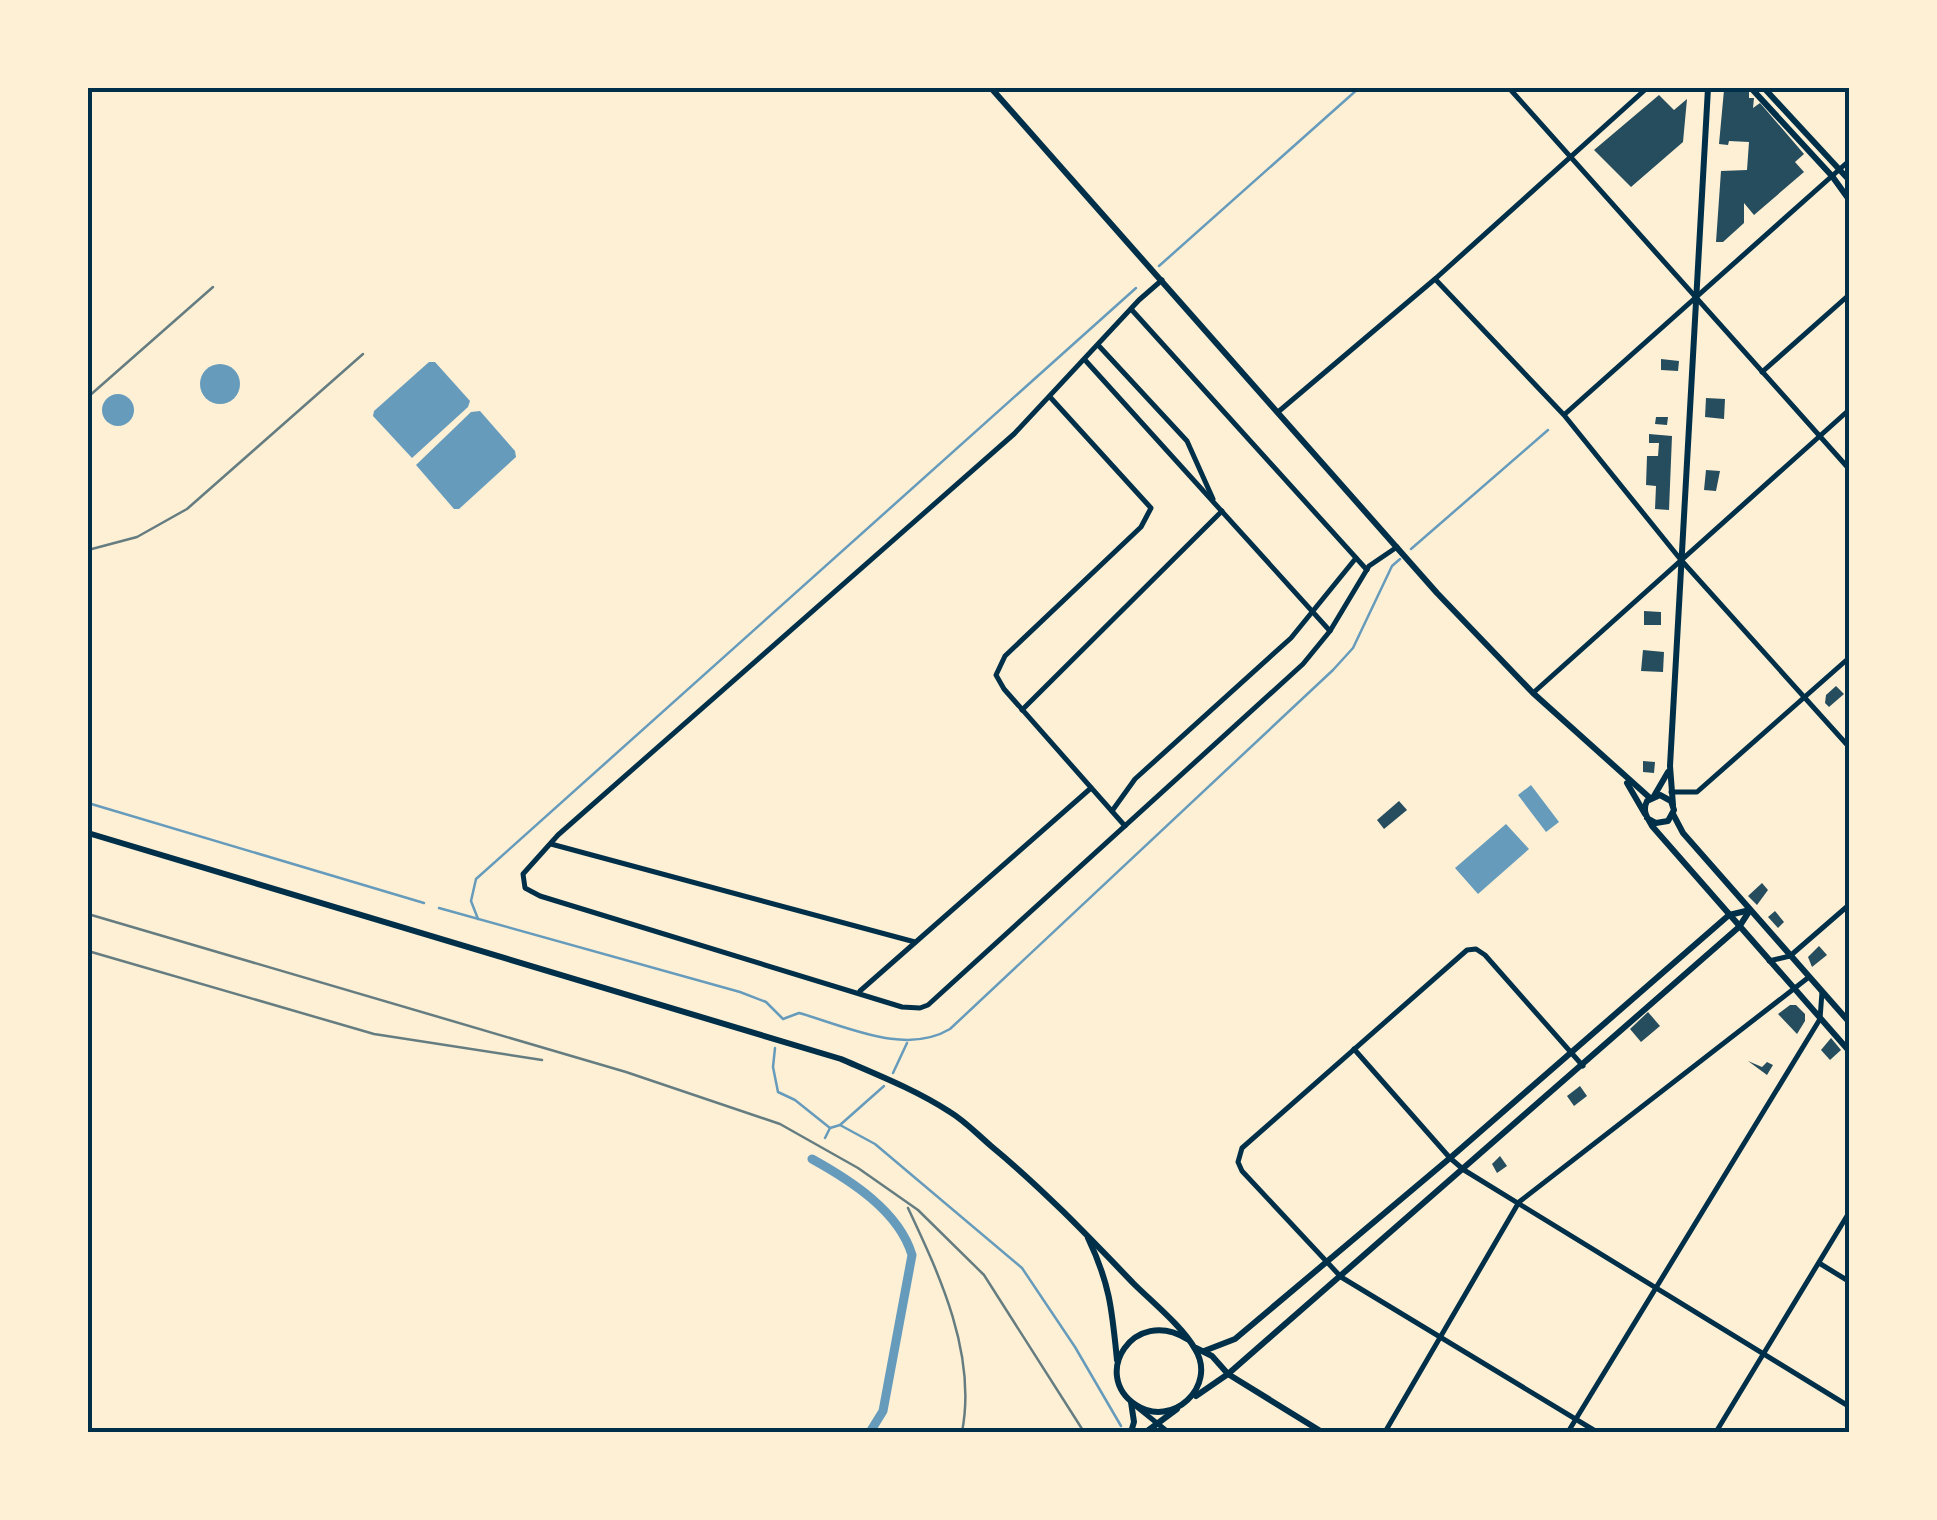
<svg xmlns="http://www.w3.org/2000/svg" width="1937" height="1520" viewBox="0 0 1937 1520" font-family="Montserrat,sans-serif">
<rect width="100%" height="100%" fill="#fdf0d5"/>
<g fill="#669bbc">
<polygon points="429,362 435,362 470,401 468,407 412,458 373,416 374,411"/>
<circle cx="220" cy="384" r="20"/>
<circle cx="118" cy="410" r="16"/>
<polygon points="480,411 515,451 516,457 459,509 454,509 416,465 471,412"/>
<polygon points="1531,785 1559,822 1546,832 1518,795"/>
<polygon points="1506,824 1529,849 1478,894 1455,868"/>
</g>
<g fill="none" stroke-linecap="round" stroke-linejoin="round">
<g stroke="#669bbc" stroke-width="2.5">
<polyline points="1159,266 1359,88"/>
<polyline points="1411,549 1548,430"/>
<polyline points="88,803 424,903"/>
<polyline points="439,908 740,992 766,1002 782,1018"/>
<polyline points="478,919 471,901 476,879 1136,288"/>
<path d="M 783,1019 L 799,1013 C 846,1026 905,1056 950,1029 L 1333,670 L 1353,648 L 1392,566 L 1400,559"/>
<polyline points="775,1048 773,1067 778,1092 795,1100 830,1128"/>
<polyline points="893,1073 907,1043"/>
<polyline points="840,1125 875,1144 1022,1268 1075,1347 1121,1426"/>
<polyline points="825,1138 830,1128 840,1125 884,1086"/>
</g>
<path stroke="#669bbc" stroke-width="9" d="M 812,1159 C 850,1180 899,1211 912,1255 L 883,1411 L 870,1432"/>
</g>
<g fill="#264d5e">
<polygon points="1724,90 1749,92 1749,98 1754,98 1753,108 1760,103 1804,154 1795,162 1804,172 1754,215 1744,203 1744,223 1723,242 1716,242 1721,171 1747,170 1749,142 1729,141 1728,145 1719,144"/>
<polygon points="1659,95 1674,110 1687,99 1683,142 1631,187 1594,150"/>
<polygon points="1661,359 1679,361 1678,371 1661,370"/>
<polygon points="1706,398 1725,399 1724,419 1705,417"/>
<polygon points="1656,417 1668,417 1667,425 1655,424"/>
<polygon points="1649,434 1672,436 1669,510 1655,509 1656,486 1646,485 1647,456 1658,456 1659,443 1649,443"/>
<polygon points="1706,470 1720,471 1716,491 1704,490"/>
<polygon points="1644,611 1661,612 1661,625 1644,625"/>
<polygon points="1643,650 1664,652 1663,672 1641,671"/>
<polygon points="1836,686 1844,694 1829,707 1825,703 1826,695"/>
<polygon points="1643,761 1655,762 1654,773 1643,772"/>
<polygon points="1399,801 1407,810 1384,829 1377,820"/>
<polygon points="1762,883 1768,890 1757,905 1748,896"/>
<polygon points="1775,911 1784,922 1778,928 1768,917"/>
<polygon points="1819,946 1827,955 1812,967 1808,957"/>
<polygon points="1790,1005 1796,1005 1805,1014 1805,1021 1797,1034 1778,1014"/>
<polygon points="1648,1012 1660,1026 1641,1042 1630,1029"/>
<polygon points="1831,1038 1841,1050 1830,1060 1821,1050"/>
<polygon points="1748,1061 1762,1067 1767,1062 1773,1065 1767,1075"/>
<polygon points="1580,1086 1587,1096 1574,1106 1567,1096"/>
<polygon points="1500,1156 1507,1166 1497,1173 1492,1164"/>
</g>
<g fill="none" stroke-linecap="round" stroke-linejoin="round">
<g stroke="#003049" stroke-width="5">
<polyline points="1509,88 1850,470"/>
<polyline points="1435,279 1564,415 1681,560 1850,748"/>
<polyline points="1162,280 1139,300 1014,434 558,835 523,874 525,888 540,896 902,1007 920,1008 928,1005 1303,664 1330,631 1369,566 1397,547"/>
<polyline points="1131,309 1367,570"/>
<polyline points="1099,346 1187,441 1213,499"/>
<polyline points="1085,360 1330,631"/>
<polyline points="1762,372 1850,294"/>
<polyline points="1050,397 1151,508 1141,527 1005,656 996,675 1004,689 1125,826"/>
<polyline points="1278,412 1435,279 1647,88"/>
<polyline points="1565,414 1850,160"/>
<polyline points="1533,693 1850,409"/>
<polyline points="1022,710 1222,511"/>
<polyline points="1671,792 1697,792 1850,657"/>
<polyline points="1112,811 1135,779 1291,638 1356,558"/>
<polyline points="551,844 915,942"/>
<polyline points="1769,961 1790,956 1850,904"/>
<polyline points="860,991 1091,788"/>
<polyline points="1354,1049 1450,1158 1464,1170 1850,1407"/>
<polyline points="1583,1066 1485,955 1476,949 1467,950 1242,1148 1238,1162 1242,1171 1341,1277 1597,1432"/>
<polyline points="1819,1263 1850,1282"/>
<polyline points="1137,1407 1168,1432"/>
<polyline points="1385,1432 1519,1202 1809,977"/>
<polyline points="1568,1432 1820,1019 1822,992"/>
<polyline points="1716,1432 1850,1211"/>
</g>
<g stroke="#003049" stroke-width="6">
<polyline points="991,88 1437,593 1533,693 1650,798"/>
<polyline points="1751,88 1832,176 1850,201"/>
<polyline points="1764,88 1850,181"/>
<polyline points="1627,783 1645,814"/>
<polyline points="1204,1351 1235,1339 1450,1158 1729,915 1750,910"/>
<polyline points="1228,1374 1739,927 1750,910"/>
<polyline points="1131,1432 1134,1422 1131,1402"/>
<polyline points="1146,1432 1177,1409"/>
</g>
<g stroke="#003049" stroke-width="6">
<polyline points="1654,796 1668,772"/>
<polyline points="1673,805 1670,766 1708,88"/>
<polyline points="1673,814 1683,833 1850,1023"/>
<path d="M 1647,818 L 1656,823 L 1668,821 L 1674,810 L 1671,801 L 1660,795 L 1647,801 C 1642,811 1647,817 1652,826 L 1850,1052"/>
<path d="M 88,833 L 841,1059 C 878,1075 916,1090 950,1112 C 965,1121 978,1135 991,1146 C 1042,1188 1087,1235 1133,1283 C 1151,1301 1183,1327 1195,1349 C 1218,1386 1172,1429 1136,1405 C 1090,1375 1134,1306 1187,1339"/>
<path d="M 1088,1238 C 1110,1284 1112,1310 1117,1360"/>
<polyline points="1196,1348 1212,1356 1228,1374 1322,1432"/>
<polyline points="1196,1396 1228,1374"/>
</g>
<g stroke="#657d81" stroke-width="2.5">
<polyline points="88,397 213,287"/>
<polyline points="88,550 137,537 187,509 363,354"/>
<polyline points="88,914 626,1072 780,1124 858,1168 918,1210 984,1275 1084,1432"/>
<polyline points="88,951 374,1034 542,1060"/>
<path d="M 908,1208 C 940,1276 977,1355 962,1432"/>
</g>
</g>
<rect width="1937" height="1520" fill="none" stroke="#fdf0d5" stroke-width="180"/>
<rect x="90" y="90" width="1757" height="1340" fill="none" stroke="#003049" stroke-width="4"/>
</svg>
